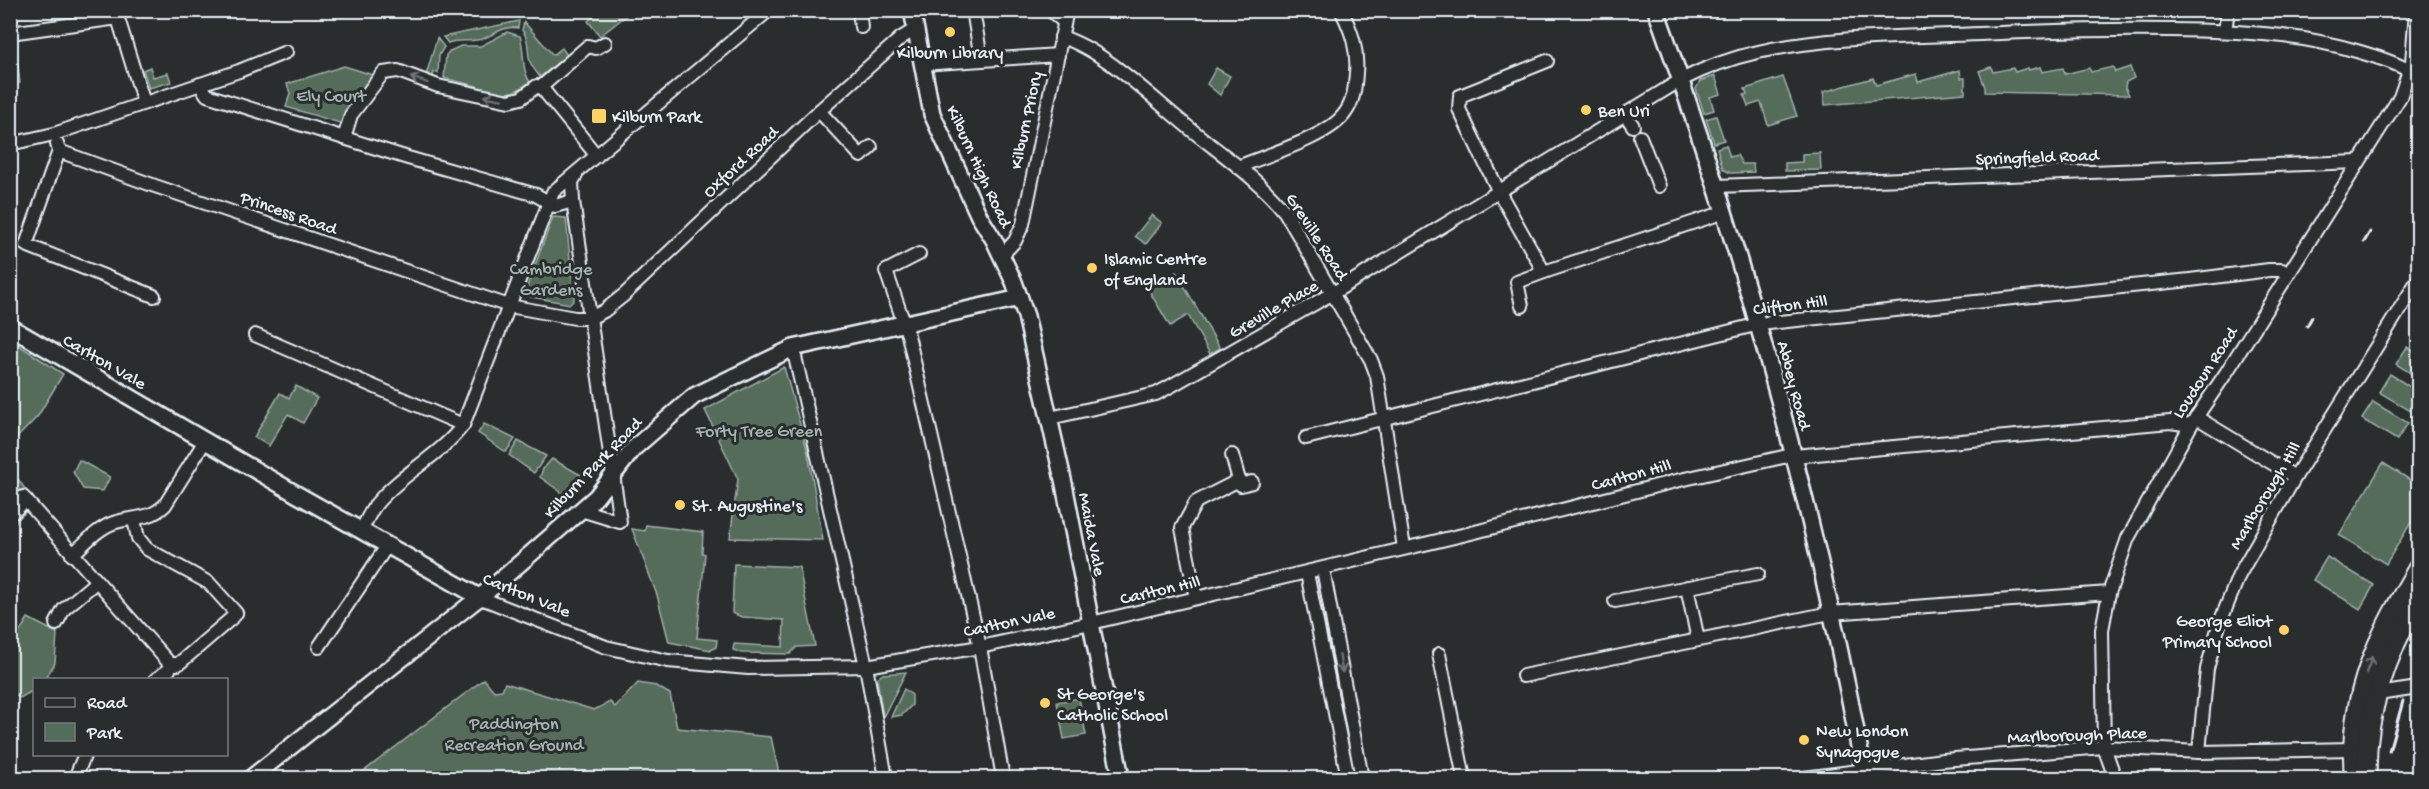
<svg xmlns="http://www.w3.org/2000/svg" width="2429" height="789" viewBox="0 0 2429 789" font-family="'Gochi Hand',sans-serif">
<rect width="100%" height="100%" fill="#2a2d2e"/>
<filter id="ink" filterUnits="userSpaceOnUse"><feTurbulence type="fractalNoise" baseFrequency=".0167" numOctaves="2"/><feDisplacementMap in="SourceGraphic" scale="12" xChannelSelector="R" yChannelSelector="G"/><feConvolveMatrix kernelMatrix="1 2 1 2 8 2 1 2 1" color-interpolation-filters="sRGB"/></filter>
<g filter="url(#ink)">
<g fill="#546c5a" stroke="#9eaea9" stroke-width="1.5">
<polygon points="600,11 600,10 632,11 600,36 588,21"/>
<path d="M 519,21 L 518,28 C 501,25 492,38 477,40 C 467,42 458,39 448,43 L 443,37 Z"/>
<path d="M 524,22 L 553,55 L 562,48 L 567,55 L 540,77 C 537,73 533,68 531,64 C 526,54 531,41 522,30 Z"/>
<path d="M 507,32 L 520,36 C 525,51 521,70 530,82 C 510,97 500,94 477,91 L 477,86 L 444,78 L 446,55 L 450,51 L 461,46 L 481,46 Z"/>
<polygon points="437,38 444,47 439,55 438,73 434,72 432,82 425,79"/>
<polygon points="16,50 20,83 11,84 11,51"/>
<polygon points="344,66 376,76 343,124 286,107 290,93 287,84"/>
<polygon points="150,67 153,77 168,73 171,82 149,88 143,70"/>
<polygon points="1991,67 1993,72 2013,68 2015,72 2028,68 2029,70 2040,67 2042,72 2063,68 2065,74 2089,68 2091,72 2113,67 2115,72 2130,67 2134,78 2126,82 2125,87 2129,95 1985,92 1985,87 1979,71"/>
<polygon points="1216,68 1230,76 1220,95 1207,84"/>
<polygon points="1960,70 1961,78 1965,78 1965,93 1825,105 1823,92 1873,78 1876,85 1916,74 1918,82"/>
<polygon points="1715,76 1721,94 1710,97 1714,110 1704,113 1696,89 1700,81"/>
<polygon points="1783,77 1797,116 1768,125 1761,102 1748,106 1744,95 1747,94 1745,89"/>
<polygon points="1716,116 1724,140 1714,143 1706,119"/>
<polygon points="1726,145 1730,157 1737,155 1742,164 1753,164 1754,172 1730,173 1723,169 1717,148"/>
<polygon points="1820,153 1821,170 1785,171 1785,163 1802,162 1802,154"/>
<polygon points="1152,215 1162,223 1146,244 1135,236"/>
<polygon points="553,217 566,218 574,300 570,304 527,296 525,292"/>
<polygon points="1176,272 1220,348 1210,354 1188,315 1170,326 1148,289"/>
<polygon points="11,340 63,374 38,416 11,444"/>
<polygon points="2407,347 2418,354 2418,378 2396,364"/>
<polygon points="784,367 808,453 823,540 730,538 738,479 705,410"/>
<polygon points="2390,374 2418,392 2418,406 2414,413 2379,392"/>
<polygon points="296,386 317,398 303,423 288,414 269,446 254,437 280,393 289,398"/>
<polygon points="2373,402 2408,423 2397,440 2362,419"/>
<polygon points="484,424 515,439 506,452 478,433"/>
<polygon points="518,441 546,456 534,473 509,455"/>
<polygon points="552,459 581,475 565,495 540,477 543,469"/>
<polygon points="79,460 110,477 103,491 83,489 73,472"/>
<polygon points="2383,463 2418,485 2418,511 2386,564 2339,535"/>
<polygon points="10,468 35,503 11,526 10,526"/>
<polygon points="646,525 703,532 702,553 705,554 697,638 717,640 716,647 711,650 669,642 657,595 632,529 645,531"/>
<polygon points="2327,557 2374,585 2360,609 2313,580"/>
<polygon points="734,564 799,567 815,646 797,647 790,654 742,653 733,650 734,644 783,647 784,620 742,617 732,613"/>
<polygon points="28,618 57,633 55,663 45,679 34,680 34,690 20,698 11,693 11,646"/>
<polygon points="906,672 883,717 877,678 883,674"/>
<polygon points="484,679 494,691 502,690 505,683 594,710 610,702 615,707 638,683 656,686 670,694 677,728 771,737 780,778 355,778"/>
<polygon points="904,689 912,695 912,705 902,715 891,717"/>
<polygon points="1079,698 1086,735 1064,739 1057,702"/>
</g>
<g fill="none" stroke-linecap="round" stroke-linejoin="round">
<g stroke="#e8f1f8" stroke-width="16">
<g id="minor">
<polyline points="859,10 861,27"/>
<polyline points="973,10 981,59"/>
<polyline points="1050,10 1064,22"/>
<polyline points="116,12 144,103"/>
<polyline points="2225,31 2228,10"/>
<polyline points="10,33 118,18"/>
<path d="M 1061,37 C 1103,49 1153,99 1188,127 C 1221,154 1259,179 1285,212 L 1371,360 L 1377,376 L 1404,548"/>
<polyline points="921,64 1058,55"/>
<polyline points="200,84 207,95 408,158 536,195 555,206 573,201"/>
<polyline points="819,111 861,156 871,147"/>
<polyline points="1625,114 1633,126"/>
<polyline points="1640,137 1659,186"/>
<polyline points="344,138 351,115 383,73 398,71 438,86 509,101 521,98 537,86 541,87"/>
<polyline points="10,144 54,134 239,71 286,52"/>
<polyline points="57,144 59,151 26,245 154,296"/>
<polyline points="59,151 155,186 509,306 575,318 590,318 604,311 624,295 819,111 901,38 914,30"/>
<polyline points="597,156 541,87 588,46 596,48 605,43"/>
<path d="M 1238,167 C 1266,155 1329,137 1345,113 C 1354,101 1355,87 1356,73 C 1358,50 1352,31 1341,10"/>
<polyline points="576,175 572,182 573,201 620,522 581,510"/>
<polyline points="1717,186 2358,162"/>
<polyline points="919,254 886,271 908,335 980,647 1003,778"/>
<polyline points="1002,255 1015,241 1023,224 1067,10"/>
<polyline points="1544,272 1725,212"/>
<polyline points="1522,306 1517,282 1544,272 1499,192 1459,109 1460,96 1547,61"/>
<polyline points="255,335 463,425"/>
<polyline points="793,348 866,666 886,778"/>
<polyline points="2196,417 2295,477"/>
<path d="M 1050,418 L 1156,394 L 1169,387 L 1333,293 L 1681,80 C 1705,68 1731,58 1758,52 C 1829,36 1906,37 1980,34 C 2043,31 2107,29 2171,30 C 2235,31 2298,33 2360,52 C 2380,58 2400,64 2418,76"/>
<polyline points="1306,438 1759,324 2190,280 2269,270 2282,270 2288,275"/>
<polyline points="1232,455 1239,480"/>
<polyline points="23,497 170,664"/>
<polyline points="13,512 26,500"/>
<polyline points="134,520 138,538 147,549 209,583 236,613 234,616 183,660 178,664 170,664 169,670 155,680"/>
<path d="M 361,531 C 366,522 370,511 377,503 C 402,473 439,457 463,425 L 553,192 L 769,10"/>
<path d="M 72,555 C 84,544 97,529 113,523 C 132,516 149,521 165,505 L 205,441"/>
<polyline points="1323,569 1362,778"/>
<polyline points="1307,573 1348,778"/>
<polyline points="1687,587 1698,640"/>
<polyline points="481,598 606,647 668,661 748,668 866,666 980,647 1091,623 1471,533 1680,480 1783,457 2170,422 2191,425"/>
<polyline points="1196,598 1182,528 1196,502 1239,480 1241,485 1252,482"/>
<polyline points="1615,601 1758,574"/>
<polyline points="56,624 64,609 96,582"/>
<polyline points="319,647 387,546"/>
<polyline points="1439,654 1464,778"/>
<polyline points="1523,676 1830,613 2109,593"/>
<polyline points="2378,694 2418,688"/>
<polyline points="2199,752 2207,669 2219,625 2239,575 2295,477 2418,280"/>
<polyline points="75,778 85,754"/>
<polyline points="1804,778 1943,760 2104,747 2199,752 2353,749"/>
<polyline points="2115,778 2104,747 2102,630 2109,593 2128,538 2191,425 2226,373 2400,97 2412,62 2416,10"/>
</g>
</g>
<g stroke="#e8f1f8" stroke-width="20">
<g id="major">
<polyline points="912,10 932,114 979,216 994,240 1014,282 1026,316 1064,484 1121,778"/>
<path d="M 1656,10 C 1746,260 1817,517 1865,778"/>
<polyline points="10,327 298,495 481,598"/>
<polyline points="251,778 495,585 596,497 634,448 694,396 793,348 1020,298"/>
</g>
</g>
<g stroke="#e8f1f8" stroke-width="22">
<g id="highway">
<path d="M 2354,778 C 2347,696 2378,636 2418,568"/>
<path d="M 2367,778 C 2364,715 2387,654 2418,599"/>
</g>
</g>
<use href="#minor" stroke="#2a2d2e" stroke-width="12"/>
<use href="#major" stroke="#2a2d2e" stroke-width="15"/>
<use href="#highway" stroke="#2a2d2e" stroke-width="18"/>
<g stroke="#e8f1f8" stroke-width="3">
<polyline points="2364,242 2370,232"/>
<polyline points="2307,326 2312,317"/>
<polyline points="2417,651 2418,646"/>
<polyline points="2389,751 2403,701"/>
</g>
</g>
<defs><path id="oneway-shaft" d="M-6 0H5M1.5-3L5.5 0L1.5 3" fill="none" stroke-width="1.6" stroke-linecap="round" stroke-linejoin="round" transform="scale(1.5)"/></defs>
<g stroke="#6c7275">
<use href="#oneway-shaft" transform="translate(419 80) rotate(-161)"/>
<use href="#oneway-shaft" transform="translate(493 98) rotate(-170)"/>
<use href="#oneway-shaft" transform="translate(1341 664) rotate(80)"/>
<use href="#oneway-shaft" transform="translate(2369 665) rotate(-69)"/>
</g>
</g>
<g fill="#ffd166" stroke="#2a2d2e" stroke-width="2">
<circle cx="950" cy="32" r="6"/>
<circle cx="1586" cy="110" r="6"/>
<rect x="591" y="108" width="16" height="16" rx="3"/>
<circle cx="1092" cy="268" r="6"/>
<circle cx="680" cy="505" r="6"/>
<circle cx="2284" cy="630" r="6"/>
<circle cx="1045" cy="703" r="6"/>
<circle cx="1804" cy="740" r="6"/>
</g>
<g text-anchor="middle" stroke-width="6" stroke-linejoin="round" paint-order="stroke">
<g font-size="18" fill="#e8f1f8" stroke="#2a2d2e" text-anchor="start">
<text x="950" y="58" text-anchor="middle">Kilburn Library</text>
<text x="1598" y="116">Ben Uri</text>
<text x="612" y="122">Kilburn Park</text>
<text x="1104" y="264">Islamic Centre<tspan x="1104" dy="21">of England</tspan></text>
<text x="692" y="511">St. Augustine's</text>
<text x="2272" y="626" text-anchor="end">George Eliot<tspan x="2272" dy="21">Primary School</tspan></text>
<text x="1057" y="699">St George's<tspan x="1057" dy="21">Catholic School</tspan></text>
<text x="1816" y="736">New London<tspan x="1816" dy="21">Synagogue</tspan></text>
</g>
<g font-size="18" fill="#a5b5b1" stroke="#2a2d2e">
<text x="331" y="101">Ely Court</text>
<text x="551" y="274">Cambridge<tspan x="551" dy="21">Gardens</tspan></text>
<text x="759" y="436">Forty Tree Green</text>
<text x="514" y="729">Paddington<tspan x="514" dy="21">Recreation Ground</tspan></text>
</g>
<g font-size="18" fill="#e8f1f8" stroke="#2a2d2e">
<text transform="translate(1025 120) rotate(-78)" y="6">Kilburn Priory</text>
<text transform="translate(2037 156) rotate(-2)" y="6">Springfield Road</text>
<text transform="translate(740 161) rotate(-43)" y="6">Oxford Road</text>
<text transform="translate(980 166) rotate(65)" y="6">Kilburn High Road</text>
<text transform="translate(289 212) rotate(19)" y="6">Princess Road</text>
<text transform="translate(1318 236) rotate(57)" y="6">Greville Road</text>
<text transform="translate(1790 304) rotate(-7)" y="6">Clifton Hill</text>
<text transform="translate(1273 308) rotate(-30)" y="6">Greville Place</text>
<text transform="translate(105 361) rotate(30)" y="6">Carlton Vale</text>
<text transform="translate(2204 372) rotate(-57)" y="6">Loudoun Road</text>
<text transform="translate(1795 385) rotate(75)" y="6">Abbey Road</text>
<text transform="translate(592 467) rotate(-46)" y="6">Kilburn Park Road</text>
<text transform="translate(1631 474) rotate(-15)" y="6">Carlton Hill</text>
<text transform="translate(2264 495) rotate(-59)" y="6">Marlborough Hill</text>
<text transform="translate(1093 534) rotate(79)" y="6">Maida Vale</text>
<text transform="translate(1160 589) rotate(-13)" y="6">Carlton Hill</text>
<text transform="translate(527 594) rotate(22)" y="6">Carlton Vale</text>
<text transform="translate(1009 621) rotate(-12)" y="6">Carlton Vale</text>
<text transform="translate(2077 734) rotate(-2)" y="6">Marlborough Place</text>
</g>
</g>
<rect width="2429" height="789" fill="none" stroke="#2a2d2e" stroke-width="36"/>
<rect x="18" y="18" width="2393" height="753" fill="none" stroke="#e8f1f8" stroke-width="2" filter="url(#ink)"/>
<rect x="33" y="678" width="195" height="78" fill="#2a2d2e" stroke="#767b7f" stroke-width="1.5"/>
<rect x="45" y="698" width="30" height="9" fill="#2a2d2e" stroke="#767b7f" stroke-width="1.5"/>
<text x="87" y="708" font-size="18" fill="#e8f1f8">Road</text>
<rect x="45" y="723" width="30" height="18" fill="#546c5a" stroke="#767b7f" stroke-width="1.5"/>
<text x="87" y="738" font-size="18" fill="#e8f1f8">Park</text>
</svg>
